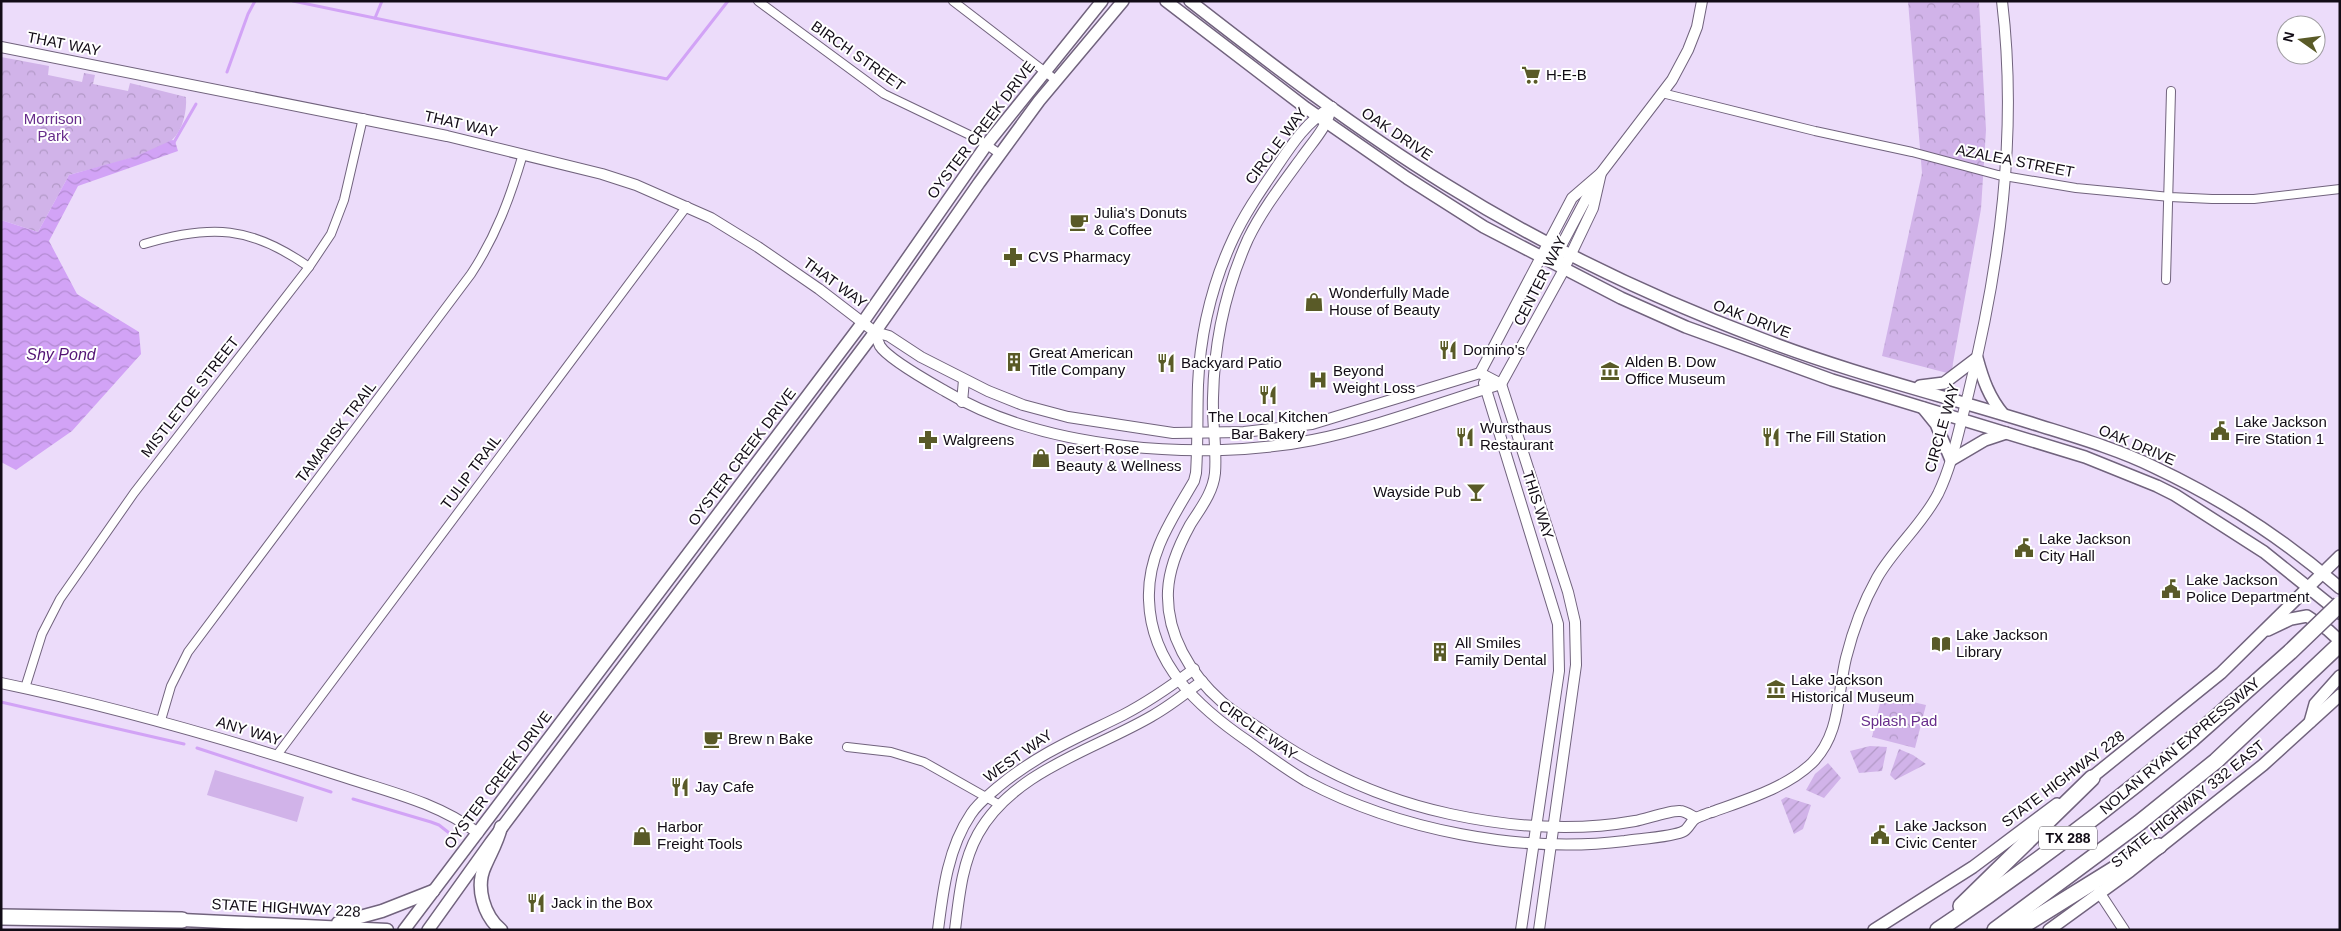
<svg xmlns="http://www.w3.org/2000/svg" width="2341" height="931" viewBox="0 0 2341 931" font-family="Helvetica,sans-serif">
<defs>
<pattern id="park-crowns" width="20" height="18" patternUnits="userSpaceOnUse" patternTransform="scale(1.25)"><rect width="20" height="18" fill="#d1b3e9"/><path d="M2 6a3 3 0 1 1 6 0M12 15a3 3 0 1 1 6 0" fill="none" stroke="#b299c7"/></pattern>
<pattern id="garden-furrows" width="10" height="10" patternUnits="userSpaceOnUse" patternTransform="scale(1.25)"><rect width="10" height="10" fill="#d1b3e9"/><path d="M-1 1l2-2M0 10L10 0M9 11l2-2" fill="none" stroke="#b299c7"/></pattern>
<pattern id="water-waves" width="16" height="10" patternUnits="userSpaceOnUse" patternTransform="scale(1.25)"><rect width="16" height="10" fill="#d2a3f6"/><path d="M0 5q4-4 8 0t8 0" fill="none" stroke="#b38bd2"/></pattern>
</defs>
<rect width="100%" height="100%" fill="#ecdcfa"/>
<polygon fill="#d1b3e9" points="215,770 304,797 297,822 207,795"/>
<g fill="url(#park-crowns)">
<polygon points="1908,1 1979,1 1986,130 1981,209 1951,374 1882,356 1922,173"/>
<path d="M 1,57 L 49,66 L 48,75 L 82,82 L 84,73 L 95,75 L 93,84 L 128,91 L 130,83 L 186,97 C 187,111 183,130 172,140 C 158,154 90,169 69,175 L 38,232 L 1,220 Z"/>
<polygon points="1882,695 1926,705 1915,748 1872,737"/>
</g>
<g fill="url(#garden-furrows)">
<polygon points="1870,746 1887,747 1882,771 1859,773 1850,751"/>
<polygon points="1899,749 1913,755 1926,764 1895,780 1890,775"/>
<polygon points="1828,763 1841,778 1824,798 1806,790 1815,774"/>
<polygon points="1786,797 1811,805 1803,829 1794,834 1781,800"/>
</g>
<polygon fill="url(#water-waves)" points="172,140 175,141 178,151 78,186 49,241 77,294 139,332 141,354 72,431 16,470 1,462 1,220 38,232 69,175 137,156"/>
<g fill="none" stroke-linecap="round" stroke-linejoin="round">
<g stroke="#d2a3f6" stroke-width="3">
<polyline points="293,1 667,79 728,1"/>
<polyline points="375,18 382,1"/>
<polyline points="227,72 248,14 255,1"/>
<polyline points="173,144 196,104"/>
<polyline points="1,702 184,744"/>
<polyline points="197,748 331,792"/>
<polyline points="353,799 431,822 439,825 453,836"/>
</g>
<g stroke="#71637d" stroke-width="10">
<g id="minor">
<polyline points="758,1 884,94 978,139 1000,154"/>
<polyline points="953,1 1057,81"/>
<polyline points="1662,93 1815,131 1912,152 1998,175 2076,188 2170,197 2212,199 2254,199 2340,189"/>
<path d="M 144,244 C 211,224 251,226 309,267"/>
<polyline points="2166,280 2171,91"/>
<polyline points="25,688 42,634 60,599 134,493 309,267 331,234 344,200 363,118"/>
<path d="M 161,720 L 171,686 L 188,652 L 471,274 C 496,236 510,198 523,154"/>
<polyline points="847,747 891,752 924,762 1000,805"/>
<polyline points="277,755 687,206"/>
</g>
</g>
<g stroke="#71637d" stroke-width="12">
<g id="tertiary">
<polyline points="1,47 447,136 602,174 636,185 711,218 758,247 819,289 875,332 889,336 921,357 988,391 1023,405 1068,417 1173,433 1244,432 1312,424 1480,373"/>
<path d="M 1332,107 C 1306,121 1290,147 1274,171 C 1259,193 1244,215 1233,239 C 1212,284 1200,336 1198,385 C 1197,414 1198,443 1196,473 L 1194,481 C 1172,519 1147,554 1149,600 C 1151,665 1199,708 1249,742 C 1268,756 1286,769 1306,781 C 1398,830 1521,854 1625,841 C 1637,839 1674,837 1684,831 C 1689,828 1691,821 1696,818 C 1696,818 1711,812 1712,812 C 1745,800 1786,788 1812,763 C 1841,734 1837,695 1846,658 C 1853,630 1863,603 1877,578 C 1894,548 1922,525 1938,494 C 1953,463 1959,428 1968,395 C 2000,266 2018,133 2002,1"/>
<path d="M 1332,107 C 1326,128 1315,139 1302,157 C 1283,183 1262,210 1248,239 C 1226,288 1214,344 1213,398 C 1212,423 1217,448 1215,473 C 1213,493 1200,509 1190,525 C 1179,545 1169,567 1168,591 C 1166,634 1190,674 1222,702 C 1233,712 1247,720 1260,729 C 1318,770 1380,799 1450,814 C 1510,827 1574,832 1635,821 C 1646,819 1671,810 1680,811 C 1685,811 1692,816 1696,818"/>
<polyline points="1564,268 1558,257 1560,248 1595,182"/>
<path d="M 875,332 C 876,336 878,342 880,346 C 888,359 931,383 945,391 C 1043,450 1202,462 1313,440 C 1377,427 1439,403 1501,384 L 1561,275 L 1593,208 L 1601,173"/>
<polyline points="1480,373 1501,384 1568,592 1575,622 1576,665 1539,930"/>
<polyline points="1480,373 1572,198 1601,173 1672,80 1688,50 1697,27 1702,1"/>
<polyline points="1484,383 1558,624 1559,671 1521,930"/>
<polyline points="962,402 964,380"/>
<path d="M 1,683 C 116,707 227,739 338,775 C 386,791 437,802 478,833"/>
<polyline points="2099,892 2124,930"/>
<path d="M 938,930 C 943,890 948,848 971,814 C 978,803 989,795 998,787 C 1039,753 1077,738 1123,715 C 1148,702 1171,686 1194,669"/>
<path d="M 955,930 C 959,897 962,863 978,834 C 1013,771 1094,750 1152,716 C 1170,706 1186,693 1202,681"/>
</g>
</g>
<g stroke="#71637d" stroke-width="14">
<g id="secondary">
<polyline points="1166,1 1306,108 1407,178 1484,227 1621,298 1686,327 1832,380 2085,457 2157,486 2175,495 2264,552 2340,613"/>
<path d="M 1190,1 C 1272,65 1356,129 1445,184 C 1544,246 1653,298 1762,339 C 1850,373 1941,395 2031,423 C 2072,436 2115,448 2154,467 C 2222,499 2284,539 2340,588"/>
<path d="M 1920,386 L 1944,383 L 1977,358 C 1983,380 1989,397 2003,414"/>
<polyline points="1923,408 1936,424 1951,460 1985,440 2006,433"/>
<polyline points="2268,630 2291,619 2307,616 2328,630 2340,641"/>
<polyline points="2310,722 2315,704 2340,676"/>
<polyline points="2086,782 2221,673 2340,556"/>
<polyline points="404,930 863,322 987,144 1102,1"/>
<polyline points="428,930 491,842 875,332 979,183 1039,101 1123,1"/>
<polyline points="1874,930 1973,867 2057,804"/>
<polyline points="2049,930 2130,871 2263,765 2340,695"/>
</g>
</g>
<g stroke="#71637d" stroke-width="15">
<g id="primary">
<polyline points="182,920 387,930"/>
<polyline points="338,923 382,911 433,891"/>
<path d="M 501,930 C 484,916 475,887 485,866 C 491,852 497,843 501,827"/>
</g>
</g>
<g stroke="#71637d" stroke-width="18">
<g id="motorway">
<polyline points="1961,906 2092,778"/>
<polyline points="1,917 182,920"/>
<path d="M 1938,930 C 2026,871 2110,807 2192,739"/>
<polyline points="1995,930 2139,823 2216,761 2340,644"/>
<polyline points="2016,930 2124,863 2159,846"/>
</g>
</g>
<use href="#minor" stroke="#fff" stroke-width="8"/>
<use href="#tertiary" stroke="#fff" stroke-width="10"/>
<use href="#secondary" stroke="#fff" stroke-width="11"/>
<use href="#primary" stroke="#fff" stroke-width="12"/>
<use href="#motorway" stroke="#fff" stroke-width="15"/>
<g stroke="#71637d" stroke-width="18" stroke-linecap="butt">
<polyline id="motorway-bridge" points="2192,739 2290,652 2340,604"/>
</g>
<use href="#motorway-bridge" stroke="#fff" stroke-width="15"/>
</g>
<defs>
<g id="supermarket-bare" transform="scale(1.5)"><path d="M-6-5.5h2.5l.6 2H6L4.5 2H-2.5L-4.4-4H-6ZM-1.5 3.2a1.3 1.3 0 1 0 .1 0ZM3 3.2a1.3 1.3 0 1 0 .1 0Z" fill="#595a27" stroke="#fff" stroke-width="2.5" paint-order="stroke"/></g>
<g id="cafe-bare" transform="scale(1.5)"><path d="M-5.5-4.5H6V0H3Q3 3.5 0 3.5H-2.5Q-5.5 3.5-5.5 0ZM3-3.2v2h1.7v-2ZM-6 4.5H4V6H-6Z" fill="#595a27" stroke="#fff" stroke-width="2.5" paint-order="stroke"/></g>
<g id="pharmacy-bare" transform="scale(1.5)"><path d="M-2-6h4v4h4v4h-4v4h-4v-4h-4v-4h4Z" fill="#595a27" stroke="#fff" stroke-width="2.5" paint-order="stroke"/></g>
<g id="shop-bare" transform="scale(1.5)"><path d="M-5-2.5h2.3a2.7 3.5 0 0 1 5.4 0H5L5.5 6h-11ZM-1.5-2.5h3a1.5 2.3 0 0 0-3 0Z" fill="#595a27" stroke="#fff" stroke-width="2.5" paint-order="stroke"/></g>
<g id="restaurant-bare" transform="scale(1.5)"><path d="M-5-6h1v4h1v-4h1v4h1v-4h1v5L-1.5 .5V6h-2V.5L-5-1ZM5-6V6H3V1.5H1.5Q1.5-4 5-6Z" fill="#595a27" stroke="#fff" stroke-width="2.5" paint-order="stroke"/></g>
<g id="building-bare" transform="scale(1.5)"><path d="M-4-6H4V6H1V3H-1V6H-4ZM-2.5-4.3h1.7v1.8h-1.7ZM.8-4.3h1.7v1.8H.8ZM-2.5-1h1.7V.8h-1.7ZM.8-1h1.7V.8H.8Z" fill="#595a27" stroke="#fff" stroke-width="2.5" paint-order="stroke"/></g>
<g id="museum-bare" transform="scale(1.5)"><path d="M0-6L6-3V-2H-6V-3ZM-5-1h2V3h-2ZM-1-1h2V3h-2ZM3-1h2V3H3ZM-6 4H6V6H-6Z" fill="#595a27" stroke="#fff" stroke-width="2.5" paint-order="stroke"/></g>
<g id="hospital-bare" transform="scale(1.5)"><path d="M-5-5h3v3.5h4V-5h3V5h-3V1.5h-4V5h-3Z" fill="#595a27" stroke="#fff" stroke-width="2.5" paint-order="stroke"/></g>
<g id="civic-bare" transform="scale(1.5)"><path d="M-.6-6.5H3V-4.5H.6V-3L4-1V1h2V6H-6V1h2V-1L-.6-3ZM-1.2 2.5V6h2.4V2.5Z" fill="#595a27" stroke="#fff" stroke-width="2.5" paint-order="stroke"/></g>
<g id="bar-bare" transform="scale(1.5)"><path d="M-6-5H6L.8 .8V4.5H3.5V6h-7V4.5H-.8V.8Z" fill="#595a27" stroke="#fff" stroke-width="2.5" paint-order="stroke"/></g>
<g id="library-bare" transform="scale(1.5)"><path d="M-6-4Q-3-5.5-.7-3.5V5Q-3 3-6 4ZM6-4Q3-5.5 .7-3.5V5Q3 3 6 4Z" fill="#595a27" stroke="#fff" stroke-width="2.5" paint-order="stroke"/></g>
</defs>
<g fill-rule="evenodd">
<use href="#supermarket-bare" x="1531" y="75"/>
<use href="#cafe-bare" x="1079" y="222"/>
<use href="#pharmacy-bare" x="1013" y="257"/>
<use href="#shop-bare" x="1314" y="302"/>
<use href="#restaurant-bare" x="1448" y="350"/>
<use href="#building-bare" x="1014" y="362"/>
<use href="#restaurant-bare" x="1166" y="363"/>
<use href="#museum-bare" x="1610" y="371"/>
<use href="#hospital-bare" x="1318" y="380"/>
<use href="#restaurant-bare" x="1268" y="395"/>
<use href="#civic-bare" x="2220" y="431"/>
<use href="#restaurant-bare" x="1465" y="437"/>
<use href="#restaurant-bare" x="1771" y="437"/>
<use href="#pharmacy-bare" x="928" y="440"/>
<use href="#shop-bare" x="1041" y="458"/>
<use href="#bar-bare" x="1476" y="492"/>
<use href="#civic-bare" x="2024" y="548"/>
<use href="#civic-bare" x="2171" y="589"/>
<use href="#library-bare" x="1941" y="644"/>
<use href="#building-bare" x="1440" y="652"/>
<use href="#museum-bare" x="1776" y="689"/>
<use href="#cafe-bare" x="713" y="739"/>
<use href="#restaurant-bare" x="680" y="787"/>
<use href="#civic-bare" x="1880" y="835"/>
<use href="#shop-bare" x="642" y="836"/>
<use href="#restaurant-bare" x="536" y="903"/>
</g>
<g text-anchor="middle" stroke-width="4" stroke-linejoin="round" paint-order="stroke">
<rect fill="#fff" stroke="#59555c" stroke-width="1" x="2039" y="826.5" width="58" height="23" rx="4"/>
<g font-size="14" font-weight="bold" fill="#120c16">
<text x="2068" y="843">TX 288</text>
</g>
<g font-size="15" fill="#120c16" stroke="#fff">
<text transform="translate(64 44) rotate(11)" y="5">THAT WAY</text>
<text transform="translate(858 56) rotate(35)" y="5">BIRCH STREET</text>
<text transform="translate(461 124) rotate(13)" y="5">THAT WAY</text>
<text transform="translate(981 130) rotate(-53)" y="5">OYSTER CREEK DRIVE</text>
<text transform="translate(1397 134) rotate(34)" y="5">OAK DRIVE</text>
<text transform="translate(1276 146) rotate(-53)" y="5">CIRCLE WAY</text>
<text transform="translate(2015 161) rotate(11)" y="5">AZALEA STREET</text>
<text transform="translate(1540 281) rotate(-63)" y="5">CENTER WAY</text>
<text transform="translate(835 283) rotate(36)" y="5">THAT WAY</text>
<text transform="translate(1752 319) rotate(21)" y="5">OAK DRIVE</text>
<text transform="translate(190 397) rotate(-52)" y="5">MISTLETOE STREET</text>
<text transform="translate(1942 428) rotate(-74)" y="5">CIRCLE WAY</text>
<text transform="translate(336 432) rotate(-53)" y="5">TAMARISK TRAIL</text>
<text transform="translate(2137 445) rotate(23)" y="5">OAK DRIVE</text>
<text transform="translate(742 457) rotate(-53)" y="5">OYSTER CREEK DRIVE</text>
<text transform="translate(471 472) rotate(-53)" y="5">TULIP TRAIL</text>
<text transform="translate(1538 505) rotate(72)" y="5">THIS WAY</text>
<text transform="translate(1258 730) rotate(35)" y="5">CIRCLE WAY</text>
<text transform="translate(249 731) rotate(17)" y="5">ANY WAY</text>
<text transform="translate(2180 746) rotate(-40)" y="5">NOLAN RYAN EXPRESSWAY</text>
<text transform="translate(1018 756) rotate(-35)" y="5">WEST WAY</text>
<text transform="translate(2063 779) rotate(-37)" y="5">STATE HIGHWAY 228</text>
<text transform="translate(498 780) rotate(-53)" y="5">OYSTER CREEK DRIVE</text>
<text transform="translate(2188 804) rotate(-39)" y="5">STATE HIGHWAY 332 EAST</text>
<text transform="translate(286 908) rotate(3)" y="5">STATE HIGHWAY 228</text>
</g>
<g font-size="15" fill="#120c16" stroke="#fff" text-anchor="start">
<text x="1546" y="80">H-E-B</text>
<text x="1094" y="218">Julia's Donuts<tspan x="1094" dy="17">&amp; Coffee</tspan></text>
<text x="1028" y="262">CVS Pharmacy</text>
<text x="1329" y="298">Wonderfully Made<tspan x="1329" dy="17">House of Beauty</tspan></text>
<text x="1463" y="355">Domino's</text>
<text x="1029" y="358">Great American<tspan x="1029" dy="17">Title Company</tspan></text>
<text x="1625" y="367">Alden B. Dow<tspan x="1625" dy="17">Office Museum</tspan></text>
<text x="1181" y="368">Backyard Patio</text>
<text x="1333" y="376">Beyond<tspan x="1333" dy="17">Weight Loss</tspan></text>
<text x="1268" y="422" text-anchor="middle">The Local Kitchen<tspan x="1268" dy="17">Bar Bakery</tspan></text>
<text x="2235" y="427">Lake Jackson<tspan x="2235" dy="17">Fire Station 1</tspan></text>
<text x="1480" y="433">Wursthaus<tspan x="1480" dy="17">Restaurant</tspan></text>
<text x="1786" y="442">The Fill Station</text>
<text x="943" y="445">Walgreens</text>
<text x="1056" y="454">Desert Rose<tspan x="1056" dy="17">Beauty &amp; Wellness</tspan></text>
<text x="1461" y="497" text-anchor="end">Wayside Pub</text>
<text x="2039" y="544">Lake Jackson<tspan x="2039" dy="17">City Hall</tspan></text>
<text x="2186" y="585">Lake Jackson<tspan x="2186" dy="17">Police Department</tspan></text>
<text x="1956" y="640">Lake Jackson<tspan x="1956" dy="17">Library</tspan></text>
<text x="1455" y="648">All Smiles<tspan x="1455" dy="17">Family Dental</tspan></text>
<text x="1791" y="685">Lake Jackson<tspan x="1791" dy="17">Historical Museum</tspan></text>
<text x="728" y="744">Brew n Bake</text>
<text x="695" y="792">Jay Cafe</text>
<text x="1895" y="831">Lake Jackson<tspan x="1895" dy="17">Civic Center</tspan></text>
<text x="657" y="832">Harbor<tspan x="657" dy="17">Freight Tools</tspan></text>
<text x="551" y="908">Jack in the Box</text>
</g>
<g font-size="15" fill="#672c8b" stroke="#fff">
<text x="53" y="124">Morrison<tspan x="53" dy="17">Park</tspan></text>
<text x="1899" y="726">Splash Pad</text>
</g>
<g font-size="16" font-style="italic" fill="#531575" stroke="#fff">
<text x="61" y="360">Shy Pond</text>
</g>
</g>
<rect width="2341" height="931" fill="none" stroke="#120c16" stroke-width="5"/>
<g transform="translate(2301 40) rotate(284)"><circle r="24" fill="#ffffff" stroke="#a09ea2"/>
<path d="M0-4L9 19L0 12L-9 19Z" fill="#595a27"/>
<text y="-8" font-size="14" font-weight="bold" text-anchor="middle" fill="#120c16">N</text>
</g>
</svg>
